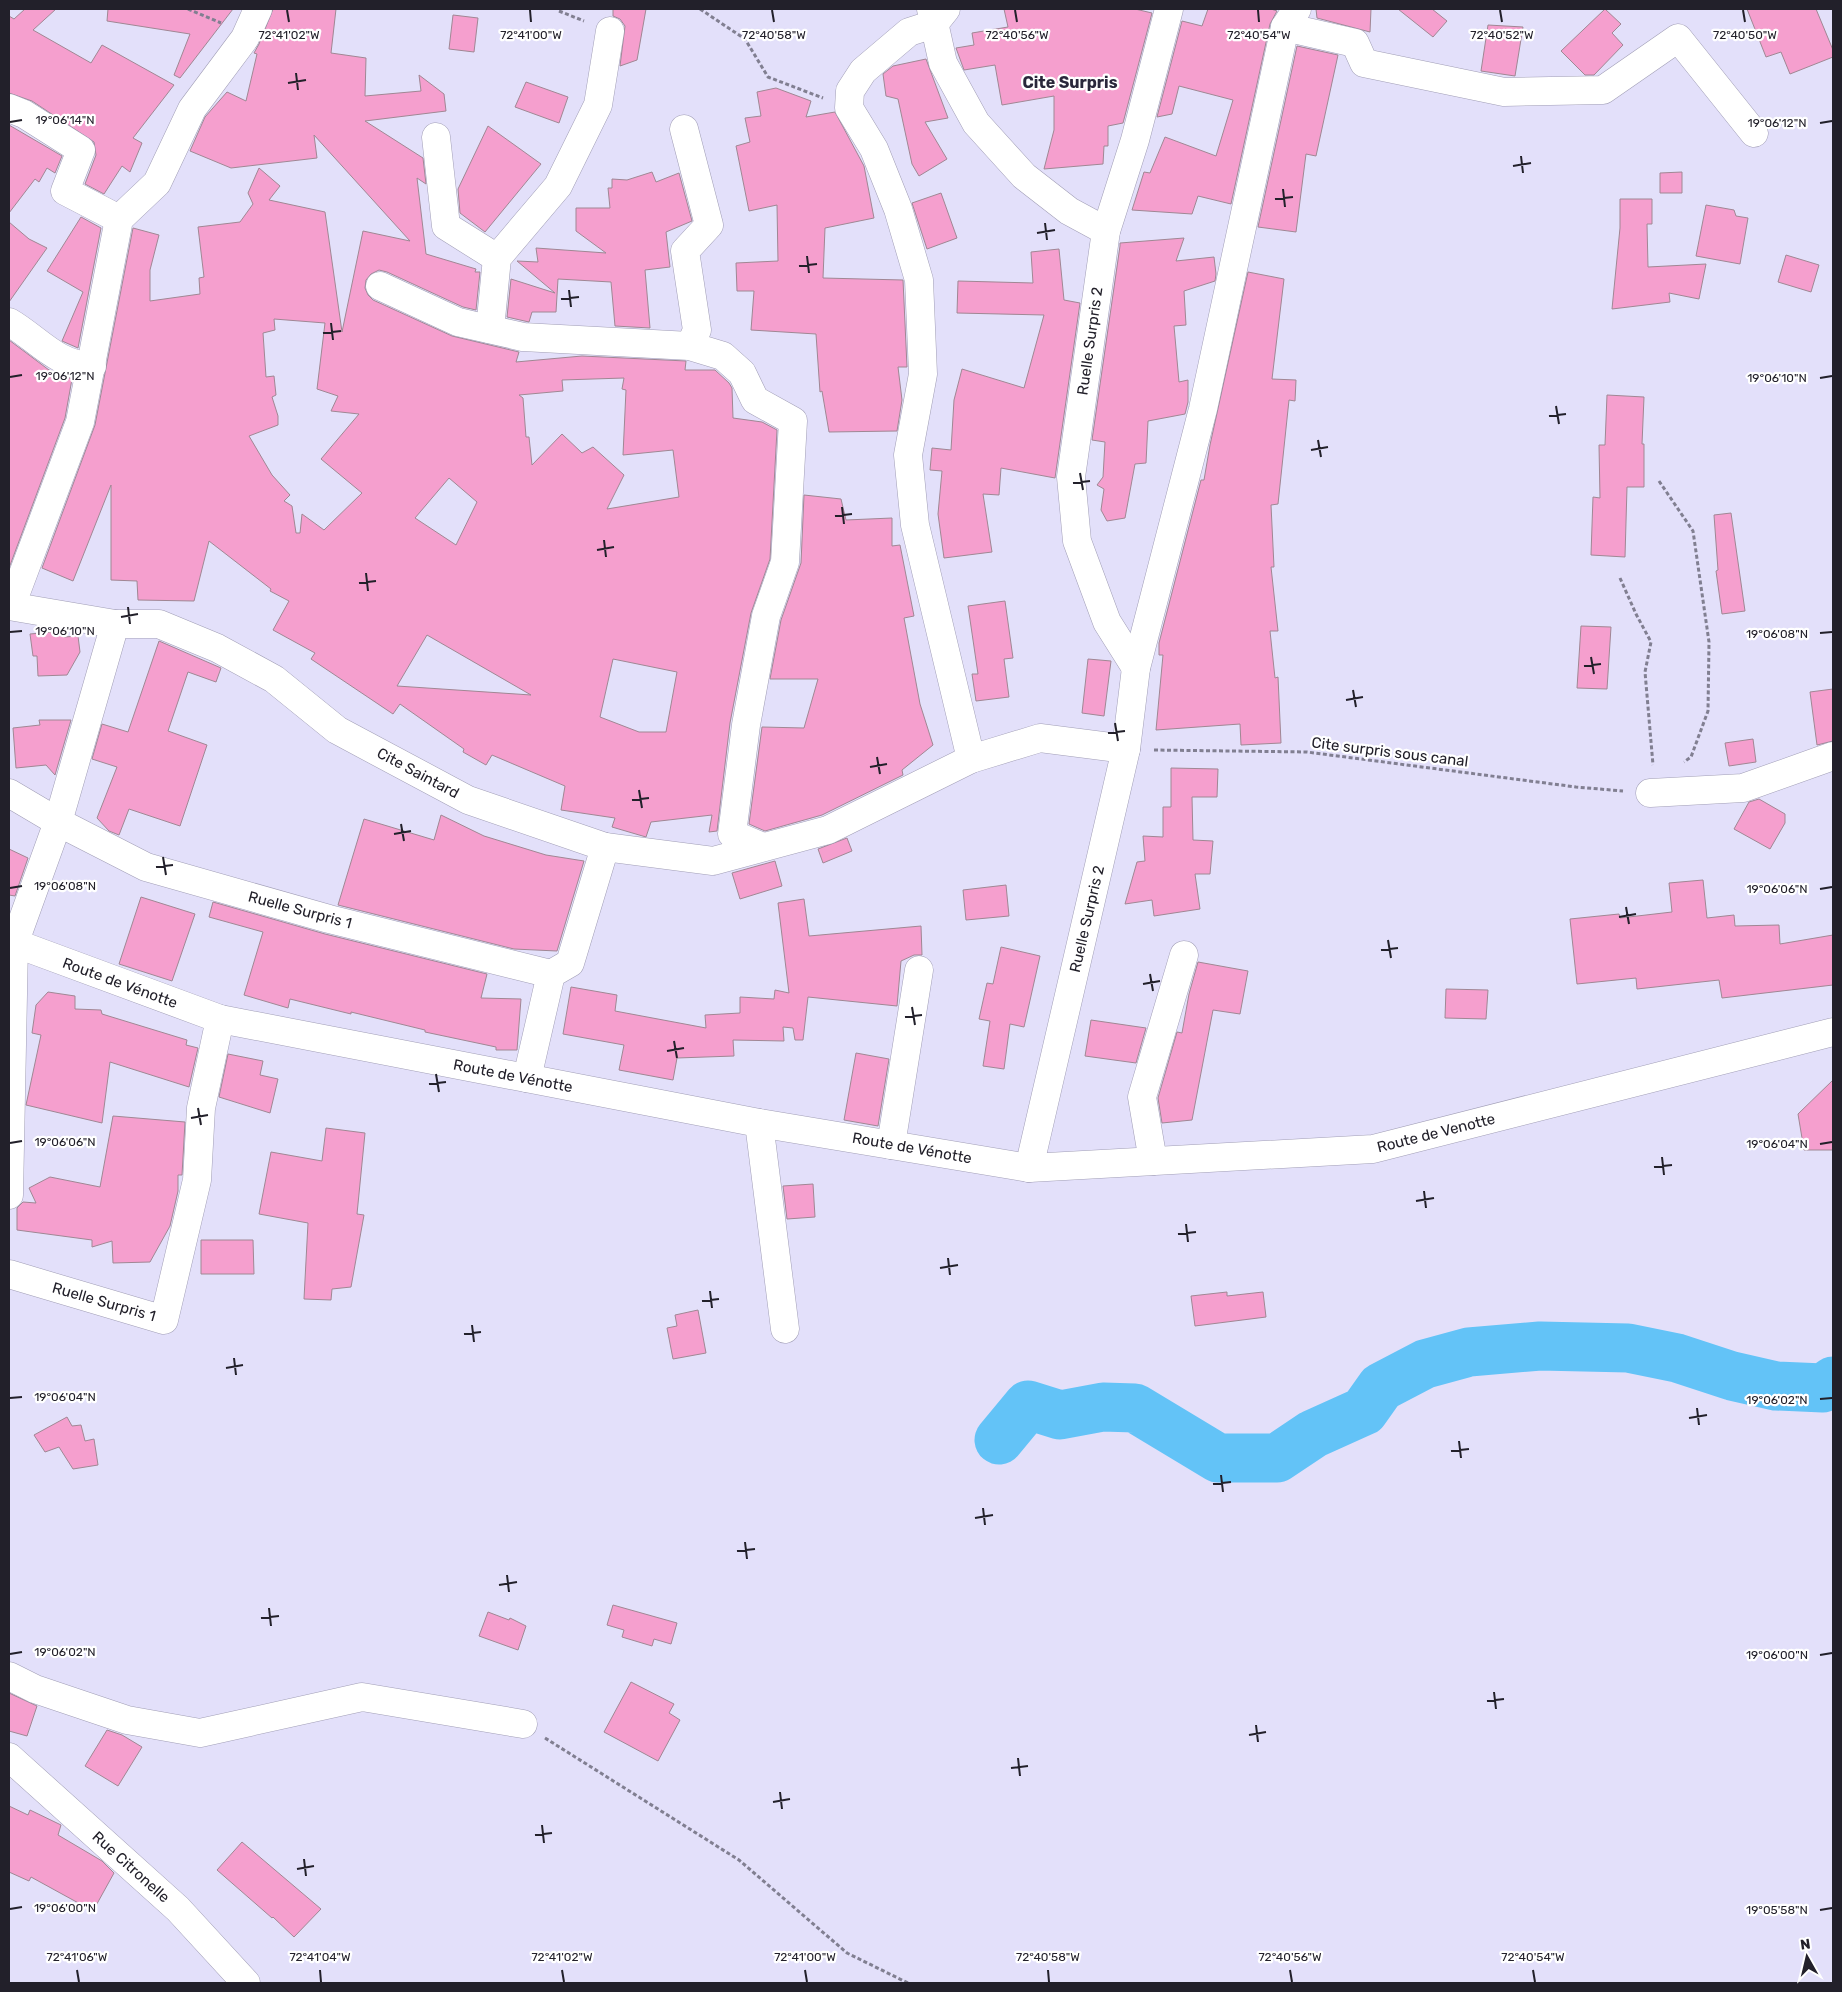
<svg xmlns="http://www.w3.org/2000/svg" width="1842" height="1992" viewBox="0 0 1842 1992" font-family="Rubik,sans-serif">
<rect width="100%" height="100%" fill="#e3e0fa"/>
<g fill="none" stroke-linecap="round" stroke-linejoin="round">
<polyline stroke="#63c3f7" stroke-width="49" points="999,1440 1028,1405 1060,1415 1103,1407 1135,1408 1218,1458 1277,1458 1313,1434 1364,1411 1381,1387 1425,1364 1469,1352 1540,1346 1628,1348 1677,1358 1732,1376 1776,1386 1823,1388 1833,1381"/>
</g>
<g fill="#f59fce" stroke="#a08794" fill-rule="evenodd">
<polygon points="25,9 56,9 33,30 91,63 102,45 174,85 133,138 142,143 130,172 122,166 104,194 85,184 96,155 94,142 32,101 9,93 9,16 14,19"/>
<polygon points="108,9 233,9 180,78 174,75 190,34 107,21"/>
<path d="M 273,9 L 336,9 L 331,53 L 366,58 L 365,96 L 421,91 L 419,75 L 444,94 L 446,111 L 365,121 L 423,158 L 426,184 L 417,178 L 426,254 L 476,269 L 475,272 L 480,272 L 476,310 L 463,307 L 387,272 L 379,270 L 371,274 L 366,280 L 365,288 L 368,295 L 373,300 L 452,336 L 519,352 L 516,362 L 582,356 L 686,361 L 685,370 L 715,370 L 729,383 L 732,388 L 733,418 L 762,422 L 777,430 L 770,559 L 751,613 L 730,723 L 717,831 L 709,832 L 712,815 L 651,822 L 646,837 L 612,827 L 615,818 L 561,810 L 565,786 L 492,755 L 486,765 L 463,752 L 464,749 L 400,704 L 393,714 L 311,659 L 315,653 L 273,630 L 289,601 L 270,591 L 271,589 L 209,541 L 194,601 L 138,600 L 137,581 L 111,580 L 111,485 L 73,581 L 42,568 L 95,425 L 133,228 L 159,235 L 150,270 L 150,301 L 200,294 L 199,278 L 204,277 L 198,227 L 240,222 L 253,204 L 248,193 L 259,168 L 280,186 L 269,200 L 325,212 L 342,332 L 363,231 L 410,241 L 314,135 L 317,158 L 231,168 L 190,151 L 205,117 L 227,92 L 246,101 L 257,54 L 254,53 L 259,44 ZM 274,319 L 325,323 L 317,389 L 338,396 L 331,411 L 359,414 L 321,459 L 362,493 L 324,530 L 302,514 L 300,533 L 296,533 L 292,506 L 284,501 L 290,495 L 272,475 L 249,436 L 278,425 L 278,416 L 272,397 L 276,395 L 274,376 L 266,377 L 263,333 L 275,330 ZM 624,378 L 622,389 L 626,390 L 623,455 L 673,450 L 679,497 L 607,509 L 624,475 L 593,447 L 582,453 L 562,434 L 532,465 L 529,437 L 526,437 L 523,398 L 519,395 L 563,391 L 562,380 ZM 449,478 L 477,502 L 456,545 L 415,518 ZM 427,635 L 531,695 L 397,686 ZM 613,659 L 677,672 L 666,732 L 639,732 L 600,717 Z"/>
<polygon points="613,9 646,9 637,60 620,66 625,26 620,19 613,16"/>
<polygon points="1004,9 1135,9 1152,13 1123,123 1108,126 1108,146 1104,146 1103,164 1044,169 1054,130 1054,96 1002,105 995,65 964,70 956,48 974,45 972,33 1008,27"/>
<polygon points="1208,9 1271,9 1277,11 1270,24 1231,204 1198,196 1192,214 1132,210 1144,172 1150,173 1165,137 1216,156 1233,100 1179,86 1172,114 1157,117 1182,21 1202,26"/>
<polygon points="1316,9 1371,9 1370,32 1317,18"/>
<polygon points="1398,9 1432,9 1447,21 1433,37"/>
<polygon points="1605,9 1621,24 1612,33 1623,45 1594,75 1585,75 1561,51"/>
<polygon points="1747,9 1816,9 1833,50 1833,57 1790,74 1781,52 1766,57"/>
<polygon points="453,15 478,18 474,52 449,49"/>
<polygon points="1488,25 1523,27 1515,76 1481,71"/>
<polygon points="1297,46 1338,55 1316,156 1306,154 1296,232 1258,227"/>
<polygon points="926,59 948,118 925,122 947,159 919,176 912,164 898,99 886,96 883,74 893,66"/>
<polygon points="526,82 568,97 559,123 515,107"/>
<polygon points="776,88 811,101 806,117 835,112 864,166 874,218 825,228 823,278 903,280 907,367 898,367 902,400 897,431 829,432 822,391 820,392 816,334 751,330 754,291 737,291 736,263 778,261 777,205 749,211 736,146 750,142 745,118 761,116 757,92"/>
<polygon points="9,125 62,156 55,173 47,168 39,182 35,179 9,213"/>
<polygon points="488,126 541,164 485,232 460,213 458,189"/>
<polygon points="652,172 656,182 679,173 692,221 666,232 670,267 645,270 650,328 615,326 611,282 558,279 556,312 532,312 529,322 507,317 511,279 555,293 517,261 538,262 536,248 606,253 576,231 576,208 610,208 608,188 612,188 612,179 627,180"/>
<polygon points="1682,172 1682,193 1660,193 1660,173"/>
<polygon points="941,193 957,238 927,249 912,203"/>
<polygon points="1620,199 1652,199 1652,224 1647,224 1648,267 1706,264 1699,299 1669,293 1670,302 1612,309 1620,228"/>
<polygon points="1706,205 1734,210 1736,216 1748,218 1740,264 1696,256"/>
<polygon points="81,217 101,228 78,348 62,341 83,292 47,271"/>
<polygon points="9,222 29,239 47,248 9,302"/>
<polygon points="1184,238 1176,261 1214,257 1216,274 1215,281 1184,291 1186,325 1174,326 1179,382 1188,380 1188,402 1185,414 1148,421 1146,463 1135,464 1125,518 1107,521 1101,510 1104,489 1097,485 1103,477 1105,442 1092,440 1120,246 1120,243"/>
<polygon points="1059,249 1064,300 1080,303 1055,478 1001,468 999,495 983,494 992,552 944,558 938,514 942,471 930,470 932,448 951,450 954,400 962,369 1024,388 1044,315 957,313 958,281 1033,283 1031,252"/>
<polygon points="1786,255 1819,265 1811,292 1778,282"/>
<polygon points="1248,272 1284,279 1272,379 1296,380 1295,401 1289,400 1278,504 1271,505 1274,567 1271,567 1278,631 1270,631 1275,678 1278,677 1281,743 1241,745 1240,724 1156,730 1163,655 1159,655 1159,643 1201,480 1204,480 1210,445"/>
<polygon points="9,340 49,370 72,379 65,418 9,568"/>
<polygon points="1607,395 1644,397 1642,444 1644,444 1644,487 1627,487 1625,557 1591,555 1593,497 1600,498 1599,445 1605,445"/>
<polygon points="804,495 841,499 846,520 892,518 892,546 900,545 914,616 904,618 920,704 933,745 902,770 903,775 822,815 765,831 749,824 762,727 804,728 818,679 770,679 781,620 801,563"/>
<polygon points="1731,513 1745,611 1722,614 1716,571 1718,570 1714,515"/>
<polygon points="1005,601 1013,658 1004,659 1009,697 976,701 972,674 978,674 968,606"/>
<polygon points="1581,626 1611,627 1607,689 1577,688"/>
<polygon points="62,631 64,637 78,636 80,652 67,675 38,676 37,656 33,656 30,634"/>
<polygon points="159,641 221,668 216,682 188,672 168,731 207,745 180,826 129,809 119,835 109,831 97,818 117,767 92,759 102,724 128,732"/>
<polygon points="1088,659 1111,661 1104,716 1082,713"/>
<polygon points="1833,689 1833,741 1817,745 1810,692"/>
<polygon points="39,720 71,720 55,775 46,765 16,768 13,728 40,725"/>
<polygon points="1753,739 1756,762 1729,766 1725,743"/>
<polygon points="1171,768 1218,769 1217,797 1192,797 1193,840 1213,841 1210,874 1195,874 1200,909 1154,916 1152,900 1125,904 1137,862 1145,861 1143,836 1163,837 1163,807 1171,807"/>
<polygon points="1759,799 1785,814 1785,823 1770,849 1734,829 1749,802"/>
<polygon points="441,815 484,836 546,855 584,861 557,951 514,949 338,905 364,819 434,840"/>
<polygon points="847,838 852,851 823,863 818,849"/>
<polygon points="9,849 28,858 15,896 9,895"/>
<polygon points="775,861 782,886 740,899 732,873"/>
<polygon points="1703,880 1707,918 1734,915 1735,926 1779,925 1780,944 1833,935 1833,985 1722,998 1719,980 1637,989 1636,978 1577,984 1570,919 1619,914 1620,918 1672,912 1669,883"/>
<polygon points="1006,885 1009,916 966,920 963,890"/>
<polygon points="141,897 195,914 172,981 119,964"/>
<polygon points="804,899 809,936 921,926 922,955 914,955 901,961 897,1006 808,997 803,1040 795,1040 793,1028 783,1027 784,1041 733,1040 734,1056 677,1058 673,1080 619,1070 624,1045 563,1034 571,987 617,995 615,1011 706,1028 705,1015 740,1013 740,997 774,999 775,990 789,993 778,903"/>
<polygon points="213,902 325,934 487,974 481,998 521,999 517,1050 496,1050 496,1047 425,1032 425,1030 351,1012 351,1014 290,999 288,1008 244,995 263,932 209,917"/>
<polygon points="1001,947 1040,956 1024,1027 1010,1024 1004,1069 983,1066 990,1021 979,1019 987,983 993,984"/>
<polygon points="1198,962 1248,971 1240,1014 1213,1010 1192,1120 1162,1123 1158,1098 1177,1032 1182,1033 1189,994"/>
<polygon points="1446,989 1488,990 1486,1019 1445,1018"/>
<polygon points="48,992 75,996 75,1009 101,1010 102,1014 187,1040 186,1045 198,1048 189,1087 110,1062 102,1123 26,1105 41,1035 32,1033 36,1005"/>
<polygon points="1091,1020 1146,1028 1136,1063 1085,1056"/>
<polygon points="856,1053 889,1059 878,1126 844,1120"/>
<polygon points="228,1054 263,1061 260,1075 278,1079 270,1113 219,1097"/>
<polygon points="1833,1080 1833,1150 1804,1150 1798,1114"/>
<polygon points="113,1116 185,1122 182,1175 178,1175 178,1191 170,1226 150,1262 113,1263 112,1241 92,1247 92,1240 17,1230 17,1208 23,1202 36,1203 29,1188 50,1177 100,1187"/>
<polygon points="326,1128 365,1133 357,1214 364,1215 351,1287 332,1289 331,1300 304,1299 308,1223 259,1214 271,1152 322,1161"/>
<polygon points="813,1184 815,1217 787,1219 783,1186"/>
<polygon points="201,1240 253,1240 254,1274 201,1274"/>
<polygon points="1227,1292 1227,1296 1263,1292 1266,1317 1195,1326 1191,1296"/>
<polygon points="698,1310 706,1353 673,1359 667,1328 677,1326 675,1315"/>
<polygon points="67,1417 72,1426 81,1425 85,1441 94,1439 98,1465 73,1469 59,1447 45,1452 34,1435"/>
<polygon points="613,1605 677,1623 671,1644 654,1639 652,1646 622,1637 624,1630 607,1625"/>
<polygon points="488,1612 509,1620 510,1618 526,1626 518,1650 479,1636"/>
<polygon points="631,1682 674,1704 669,1713 680,1720 658,1761 604,1732"/>
<polygon points="9,1693 37,1706 27,1736 9,1731"/>
<polygon points="107,1730 122,1735 142,1747 118,1786 85,1766"/>
<polygon points="9,1806 28,1815 30,1810 61,1825 58,1835 102,1861 114,1873 93,1911 31,1877 29,1881 9,1872"/>
<polygon points="242,1842 321,1909 294,1937 273,1917 272,1918 217,1870"/>
</g>
<g fill="none" stroke-linecap="round" stroke-linejoin="round">
<g stroke="#a19eb6" stroke-width="29">
<g id="minor">
<polyline points="931,9 943,63 976,123 1024,176 1069,211 1106,231"/>
<polyline points="946,9 934,24 909,32 863,71 850,91 849,108 874,149 898,209 919,280 923,374 908,455 915,525 971,759"/>
<polyline points="1285,27 1355,43 1364,63 1504,92 1603,90 1678,38 1754,133"/>
<polyline points="9,108 24,114 81,150 65,191 119,219"/>
<polyline points="684,129 709,225 685,251 697,330 690,346"/>
<polyline points="436,137 446,226 497,258"/>
<polyline points="380,286 458,322 523,337 690,346 723,356 742,373 755,400 793,421 785,562 766,616 746,725 732,834 763,847"/>
<path d="M 9,322 C 37,338 57,366 92,366"/>
<polyline points="490,329 497,258 558,186 598,105 610,31"/>
<polyline points="9,606 115,624 159,624 217,648 274,679 337,730 468,800 605,847 570,963 551,974 527,1078"/>
<polyline points="11,606 80,422 119,219 157,183 192,109 245,38 258,9"/>
<polyline points="1136,668 1107,622 1077,541 1071,477 1106,231 1135,140 1169,9"/>
<polyline points="9,793 58,822 146,867 329,919 551,974"/>
<polyline points="1650,793 1743,788 1833,756"/>
<polyline points="605,847 713,861 828,830 971,759 1040,738 1126,749"/>
<polyline points="9,941 220,1019 759,1123 1029,1168 1373,1149 1833,1032"/>
<polyline points="759,1123 785,1329"/>
<polyline points="891,1145 919,970"/>
<polyline points="1153,1161 1142,1097 1184,955"/>
<polyline points="1029,1168 1126,749 1136,668 1203,409 1285,27 1297,9"/>
<polyline points="9,1195 14,944 58,822 115,624"/>
<polyline points="9,1274 164,1320 197,1180 201,1108 220,1019"/>
<polyline points="9,1676 35,1689 127,1720 200,1733 362,1697 523,1724"/>
<polyline points="9,1757 178,1909 246,1983"/>
</g>
</g>
<g stroke="#817f91" stroke-width="3" stroke-dasharray="4 2.5" stroke-linecap="butt">
<polyline points="188,9 221,23"/>
<polyline points="700,9 745,39 768,77 823,98"/>
<polyline points="559,11 584,21"/>
<polyline points="1659,481 1693,531 1709,642 1708,711 1691,757 1684,762"/>
<polyline points="1620,578 1636,614 1651,642 1645,672 1653,765"/>
<polyline points="1154,750 1307,752 1576,787 1623,791"/>
<polyline points="545,1738 739,1860 847,1953 908,1983"/>
</g>
<use href="#minor" stroke="#fff" stroke-width="28"/>
</g>
<path fill="none" stroke="#22202a" stroke-width="2" d="M 287,10 L 289,22M 530,10 L 531,22M 772,10 L 774,22M 1015,10 L 1017,22M 1258,10 L 1259,22M 1500,10 L 1502,22M 1743,10 L 1745,22M 296,73 L 298,90M 288,83 L 306,80M 10,122 L 22,120M 1820,123 L 1832,121M 1521,156 L 1523,173M 1513,166 L 1531,163M 1283,189 L 1285,207M 1275,199 L 1293,197M 1045,223 L 1047,240M 1037,233 L 1055,230M 807,256 L 809,273M 799,266 L 817,264M 569,290 L 571,307M 561,299 L 579,297M 331,323 L 333,340M 323,333 L 341,331M 10,377 L 22,375M 1820,378 L 1832,376M 1556,406 L 1559,424M 1549,416 L 1566,414M 1318,440 L 1321,457M 1311,450 L 1328,447M 1080,473 L 1083,490M 1073,483 L 1090,481M 842,507 L 844,524M 835,516 L 852,514M 604,540 L 606,557M 597,550 L 614,547M 366,573 L 368,591M 359,583 L 376,581M 128,607 L 130,624M 121,617 L 138,614M 10,632 L 22,631M 1820,633 L 1832,632M 1591,657 L 1594,674M 1584,666 L 1601,664M 1353,690 L 1356,707M 1346,700 L 1363,697M 1115,723 L 1118,741M 1108,733 L 1125,731M 877,757 L 880,774M 870,767 L 887,764M 639,790 L 642,808M 632,800 L 649,798M 401,824 L 404,841M 394,834 L 411,831M 163,857 L 166,875M 156,867 L 173,865M 10,888 L 22,886M 1820,889 L 1832,887M 1626,907 L 1629,924M 1619,917 L 1636,914M 1388,940 L 1391,958M 1381,950 L 1398,948M 1150,974 L 1153,991M 1143,984 L 1160,981M 912,1007 L 915,1025M 905,1017 L 922,1015M 674,1041 L 677,1058M 667,1051 L 684,1048M 436,1074 L 439,1092M 429,1084 L 446,1082M 198,1108 L 201,1125M 191,1118 L 208,1115M 10,1143 L 22,1141M 1820,1144 L 1832,1142M 1662,1157 L 1664,1175M 1654,1167 L 1672,1165M 1424,1191 L 1426,1208M 1416,1201 L 1434,1198M 1186,1224 L 1188,1242M 1178,1234 L 1196,1232M 948,1258 L 950,1275M 940,1268 L 958,1265M 710,1291 L 712,1308M 702,1301 L 719,1299M 472,1325 L 474,1342M 464,1334 L 481,1332M 234,1358 L 236,1375M 226,1368 L 243,1365M 10,1398 L 22,1397M 1820,1399 L 1832,1398M 1697,1408 L 1699,1425M 1689,1418 L 1707,1415M 1459,1441 L 1461,1458M 1451,1451 L 1469,1449M 1221,1475 L 1223,1492M 1213,1484 L 1231,1482M 983,1508 L 985,1525M 975,1518 L 993,1515M 745,1542 L 747,1559M 737,1551 L 755,1549M 507,1575 L 509,1592M 499,1585 L 517,1582M 269,1608 L 271,1626M 261,1618 L 279,1616M 10,1654 L 22,1652M 1820,1655 L 1832,1653M 1494,1692 L 1496,1709M 1487,1701 L 1504,1699M 1256,1725 L 1258,1742M 1249,1735 L 1266,1732M 1018,1758 L 1020,1776M 1011,1768 L 1028,1766M 780,1792 L 782,1809M 773,1802 L 790,1799M 542,1825 L 544,1843M 535,1835 L 552,1833M 304,1859 L 306,1876M 297,1869 L 314,1866M 10,1909 L 22,1907M 1820,1910 L 1832,1908M 77,1970 L 79,1982M 320,1970 L 321,1982M 562,1970 L 564,1982M 805,1970 L 807,1982M 1048,1970 L 1049,1982M 1290,1970 L 1292,1982M 1533,1970 L 1535,1982"/>
<g text-anchor="middle" stroke-width="4.5" stroke-linejoin="round" paint-order="stroke">
<g font-size="15" fill="#22202a" stroke="#fff">
<text transform="translate(1090 341) rotate(-82)" y="5">Ruelle Surpris 2</text>
<text transform="translate(1390 752) rotate(7)" y="5">Cite surpris sous canal</text>
<text transform="translate(418 773) rotate(28)" y="5">Cite Saintard</text>
<text transform="translate(300 910) rotate(15)" y="5">Ruelle Surpris 1</text>
<text transform="translate(1087 919) rotate(-77)" y="5">Ruelle Surpris 2</text>
<text transform="translate(120 983) rotate(20)" y="5">Route de Vénotte</text>
<text transform="translate(513 1076) rotate(11)" y="5">Route de Vénotte</text>
<text transform="translate(1436 1133) rotate(-14)" y="5">Route de Venotte</text>
<text transform="translate(912 1148) rotate(10)" y="5">Route de Vénotte</text>
<text transform="translate(104 1302) rotate(16)" y="5">Ruelle Surpris 1</text>
<text transform="translate(131 1867) rotate(42)" y="5">Rue Citronelle</text>
</g>
<g font-size="16" font-weight="bold" fill="#2a273b" stroke="#fff">
<text x="1070" y="88">Cite Surpris</text>
</g>
</g>
<g font-size="12" text-anchor="middle" fill="#22202a" stroke="#fff" stroke-width="4.5" stroke-linejoin="round" paint-order="stroke">
<text x="289" y="39">72°41'02"W</text>
<text x="531" y="39">72°41'00"W</text>
<text x="774" y="39">72°40'58"W</text>
<text x="1017" y="39">72°40'56"W</text>
<text x="1259" y="39">72°40'54"W</text>
<text x="1502" y="39">72°40'52"W</text>
<text x="1745" y="39">72°40'50"W</text>
<text x="65" y="124">19°06'14"N</text>
<text x="1777" y="127">19°06'12"N</text>
<text x="65" y="380">19°06'12"N</text>
<text x="1777" y="382">19°06'10"N</text>
<text x="65" y="635">19°06'10"N</text>
<text x="1777" y="638">19°06'08"N</text>
<text x="65" y="890">19°06'08"N</text>
<text x="1777" y="893">19°06'06"N</text>
<text x="65" y="1146">19°06'06"N</text>
<text x="1777" y="1148">19°06'04"N</text>
<text x="65" y="1401">19°06'04"N</text>
<text x="1777" y="1404">19°06'02"N</text>
<text x="65" y="1656">19°06'02"N</text>
<text x="1777" y="1659">19°06'00"N</text>
<text x="65" y="1912">19°06'00"N</text>
<text x="1777" y="1914">19°05'58"N</text>
<text x="77" y="1961">72°41'06"W</text>
<text x="320" y="1961">72°41'04"W</text>
<text x="562" y="1961">72°41'02"W</text>
<text x="805" y="1961">72°41'00"W</text>
<text x="1048" y="1961">72°40'58"W</text>
<text x="1290" y="1961">72°40'56"W</text>
<text x="1533" y="1961">72°40'54"W</text>
</g>
<rect width="1842" height="1992" fill="none" stroke="#22202a" stroke-width="20"/>
<g transform="translate(1807 1957) rotate(352)" stroke="#ffffff" stroke-width="4" paint-order="stroke">
<path d="M0-4L9 19L0 12L-9 19Z" fill="#22202a"/>
<text y="-8" font-size="14" font-weight="bold" text-anchor="middle" fill="#22202a">N</text>
</g>
</svg>
